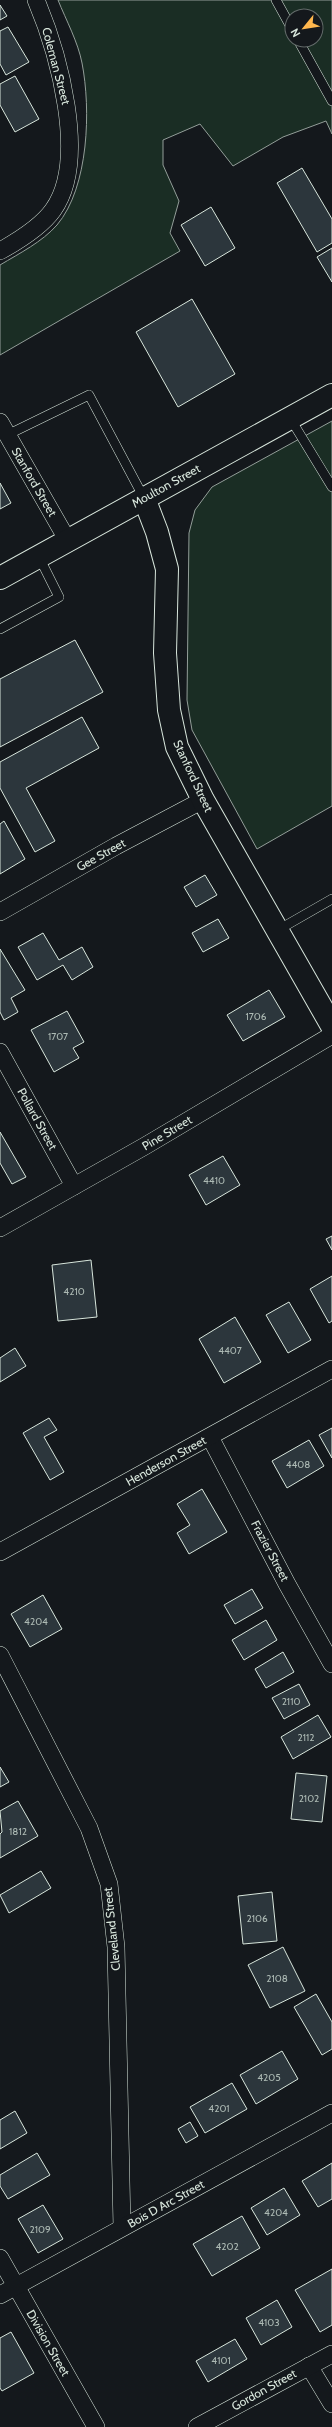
<svg xmlns="http://www.w3.org/2000/svg" width="332" height="2427" viewBox="0 0 332 2427" font-family="Cabin,sans-serif">
<rect width="100%" height="100%" fill="#14181c"/>
<g fill="#1a2d24" stroke="#939e99" fill-rule="evenodd">
<path d="M 58,0 L 332,0 L 332,134 L 326,121 L 283,137 L 233,166 L 200,124 L 163,140 L 163,165 L 179,201 L 170,233 L 180,251 L 0,355 L 0,265 C 20,253 42,242 57,225 C 89,187 91,109 82,63 C 78,42 66,20 58,0 ZM 292,16 L 316,16 L 316,40 L 292,40 Z"/>
<polygon points="332,421 332,806 257,849 192,730 187,700 189,533 195,510 212,487"/>
</g>
<g fill="#2c363c" stroke="#d8e6dc">
<polygon points="0,5 7,16 0,20"/>
<polygon points="8,27 29,62 6,75 0,64 0,31"/>
<polygon points="15,76 39,119 15,132 0,105 0,84"/>
<polygon points="302,168 332,219 332,243 317,252 277,183"/>
<polygon points="211,207 235,248 205,266 181,225"/>
<polygon points="332,248 332,282 317,257"/>
<polygon points="192,299 235,374 178,407 136,332"/>
<polygon points="0,483 11,503 0,509"/>
<polygon points="75,640 103,692 0,747 0,679"/>
<polygon points="82,717 99,748 26,788 55,841 35,852 0,788 0,762"/>
<polygon points="4,821 25,859 0,874 0,824"/>
<polygon points="205,875 217,895 196,907 184,887"/>
<polygon points="218,919 229,938 203,952 192,933"/>
<polygon points="43,933 59,960 82,947 93,967 72,980 63,965 37,980 18,947"/>
<polygon points="0,949 25,990 11,998 18,1012 4,1020 0,1012"/>
<polygon points="269,990 285,1017 243,1041 227,1015"/>
<polygon points="67,1011 84,1042 73,1048 79,1058 54,1072 31,1030"/>
<polygon points="0,1132 26,1177 12,1184 0,1163"/>
<polygon points="223,1156 240,1185 206,1205 189,1175"/>
<polygon points="332,1236 332,1250 326,1239"/>
<polygon points="91,1260 97,1317 58,1321 52,1265"/>
<polygon points="332,1276 332,1321 329,1323 310,1289"/>
<polygon points="289,1302 311,1340 288,1353 266,1315"/>
<polygon points="235,1317 261,1362 224,1383 199,1339"/>
<polygon points="15,1348 26,1366 0,1382 0,1358"/>
<polygon points="49,1418 57,1430 44,1437 64,1472 50,1480 23,1433"/>
<polygon points="332,1428 332,1458 319,1435"/>
<polygon points="309,1440 324,1466 287,1488 272,1461"/>
<polygon points="202,1489 227,1532 189,1554 177,1533 190,1525 177,1504"/>
<polygon points="252,1589 263,1608 235,1624 224,1605"/>
<polygon points="43,1595 62,1629 30,1647 11,1614"/>
<polygon points="266,1620 277,1640 244,1660 232,1640"/>
<polygon points="283,1652 294,1672 266,1688 255,1669"/>
<polygon points="299,1684 310,1705 284,1719 272,1698"/>
<polygon points="318,1715 331,1737 293,1759 281,1737"/>
<polygon points="0,1767 9,1782 0,1787"/>
<polygon points="296,1773 327,1776 322,1822 291,1819"/>
<polygon points="18,1801 38,1836 0,1858 0,1834 2,1832 0,1811"/>
<polygon points="41,1871 51,1888 9,1913 0,1895"/>
<polygon points="272,1892 277,1941 243,1944 238,1896"/>
<polygon points="283,1947 305,1991 270,2008 248,1965"/>
<polygon points="316,1994 332,2022 332,2049 322,2055 294,2007"/>
<polygon points="282,2051 298,2079 256,2104 240,2075"/>
<polygon points="232,2083 247,2109 205,2133 190,2107"/>
<polygon points="15,2111 27,2133 0,2149 0,2120"/>
<polygon points="190,2122 198,2136 186,2143 178,2129"/>
<polygon points="37,2153 50,2175 8,2199 0,2186 0,2175"/>
<polygon points="332,2163 332,2199 318,2207 302,2181"/>
<polygon points="284,2188 300,2215 267,2235 251,2208"/>
<polygon points="43,2205 63,2239 38,2253 18,2219"/>
<polygon points="242,2216 260,2248 212,2276 193,2244"/>
<polygon points="332,2269 332,2325 320,2332 295,2290"/>
<polygon points="277,2300 292,2327 261,2345 246,2318"/>
<polygon points="11,2332 34,2373 2,2391 0,2388 0,2338"/>
<polygon points="235,2339 247,2359 208,2382 196,2361"/>
</g>
<g fill="none" stroke-linecap="round" stroke-linejoin="round">
<g stroke="#d8e6dc" stroke-width="10">
<g id="service">
<polyline points="276,0 292,29"/>
<polyline points="298,40 332,101"/>
<polyline points="290,418 332,487"/>
<polyline points="7,435 89,395 144,498"/>
<polyline points="0,629 59,597 39,557"/>
<polyline points="278,930 332,899"/>
</g>
</g>
<g stroke="#d8e6dc" stroke-width="18">
<g id="minor">
<path d="M 0,251 C 18,241 41,227 53,210 C 89,160 58,52 36,0"/>
<polyline points="0,422 68,541"/>
<polyline points="0,912 116,846 203,800"/>
<polyline points="0,1052 74,1186"/>
<polyline points="0,1228 145,1146 332,1035"/>
<polyline points="210,1437 287,1584 332,1664"/>
<polyline points="0,1552 332,1369"/>
<polyline points="0,1655 89,1828 109,1884 116,1947 122,2227"/>
<polyline points="0,2258 96,2427"/>
<polyline points="0,2295 332,2113"/>
<polyline points="309,2366 332,2404"/>
<polyline points="197,2427 332,2354"/>
</g>
</g>
<g stroke="#d8e6dc" stroke-width="24">
<polyline id="tertiary" points="144,498 157,532 167,569 165,653 169,710 177,747 203,800 332,1026"/>
</g>
<g stroke="#d8e6dc" stroke-width="24">
<polyline id="primary" points="0,578 332,395"/>
</g>
<use href="#service" stroke="#14181c" stroke-width="9"/>
<use href="#minor" stroke="#14181c" stroke-width="17"/>
<use href="#tertiary" stroke="#14181c" stroke-width="22"/>
<use href="#primary" stroke="#14181c" stroke-width="22"/>
</g>
<g text-anchor="middle" stroke-width="3" stroke-linejoin="round" paint-order="stroke">
<g font-size="10" fill="#adbab4">
<text x="256" y="1020">1706</text>
<text x="58" y="1040">1707</text>
<text x="214" y="1184">4410</text>
<text x="74" y="1295">4210</text>
<text x="230" y="1354">4407</text>
<text x="298" y="1468">4408</text>
<text x="36" y="1625">4204</text>
<text x="291" y="1705">2110</text>
<text x="306" y="1741">2112</text>
<text x="309" y="1802">2102</text>
<text x="18" y="1835">1812</text>
<text x="257" y="1922">2106</text>
<text x="277" y="1982">2108</text>
<text x="269" y="2081">4205</text>
<text x="219" y="2112">4201</text>
<text x="276" y="2216">4204</text>
<text x="40" y="2233">2109</text>
<text x="227" y="2250">4202</text>
<text x="269" y="2326">4103</text>
<text x="221" y="2364">4101</text>
</g>
<g font-size="12" fill="#d8e6dc" stroke="#14181c">
<text transform="translate(56 66) rotate(75)" y="4">Coleman Street</text>
<text transform="translate(34 482) rotate(60)" y="4">Stanford Street</text>
<text transform="translate(166 486) rotate(-29)" y="4">Moulton Street</text>
<text transform="translate(193 776) rotate(65)" y="4">Stanford Street</text>
<text transform="translate(101 855) rotate(-29)" y="4">Gee Street</text>
<text transform="translate(37 1119) rotate(61)" y="4">Pollard Street</text>
<text transform="translate(167 1133) rotate(-31)" y="4">Pine Street</text>
<text transform="translate(166 1461) rotate(-29)" y="4">Henderson Street</text>
<text transform="translate(270 1551) rotate(62)" y="4">Frazier Street</text>
<text transform="translate(112 1929) rotate(-96)" y="4">Cleveland Street</text>
<text transform="translate(166 2204) rotate(-29)" y="4">Bois D Arc Street</text>
<text transform="translate(48 2343) rotate(60)" y="4">Division Street</text>
<text transform="translate(264 2390) rotate(-29)" y="4">Gordon Street</text>
</g>
</g>
<g transform="translate(304 28) rotate(240)"><circle r="19" fill="#14181c" stroke="#626a69"/>
<path d="M0-3L7 15L0 10L-7 15Z" fill="#ffb74d"/>
<text y="-6" font-size="11" font-weight="bold" text-anchor="middle" fill="#d8e6dc">N</text>
</g>
</svg>
